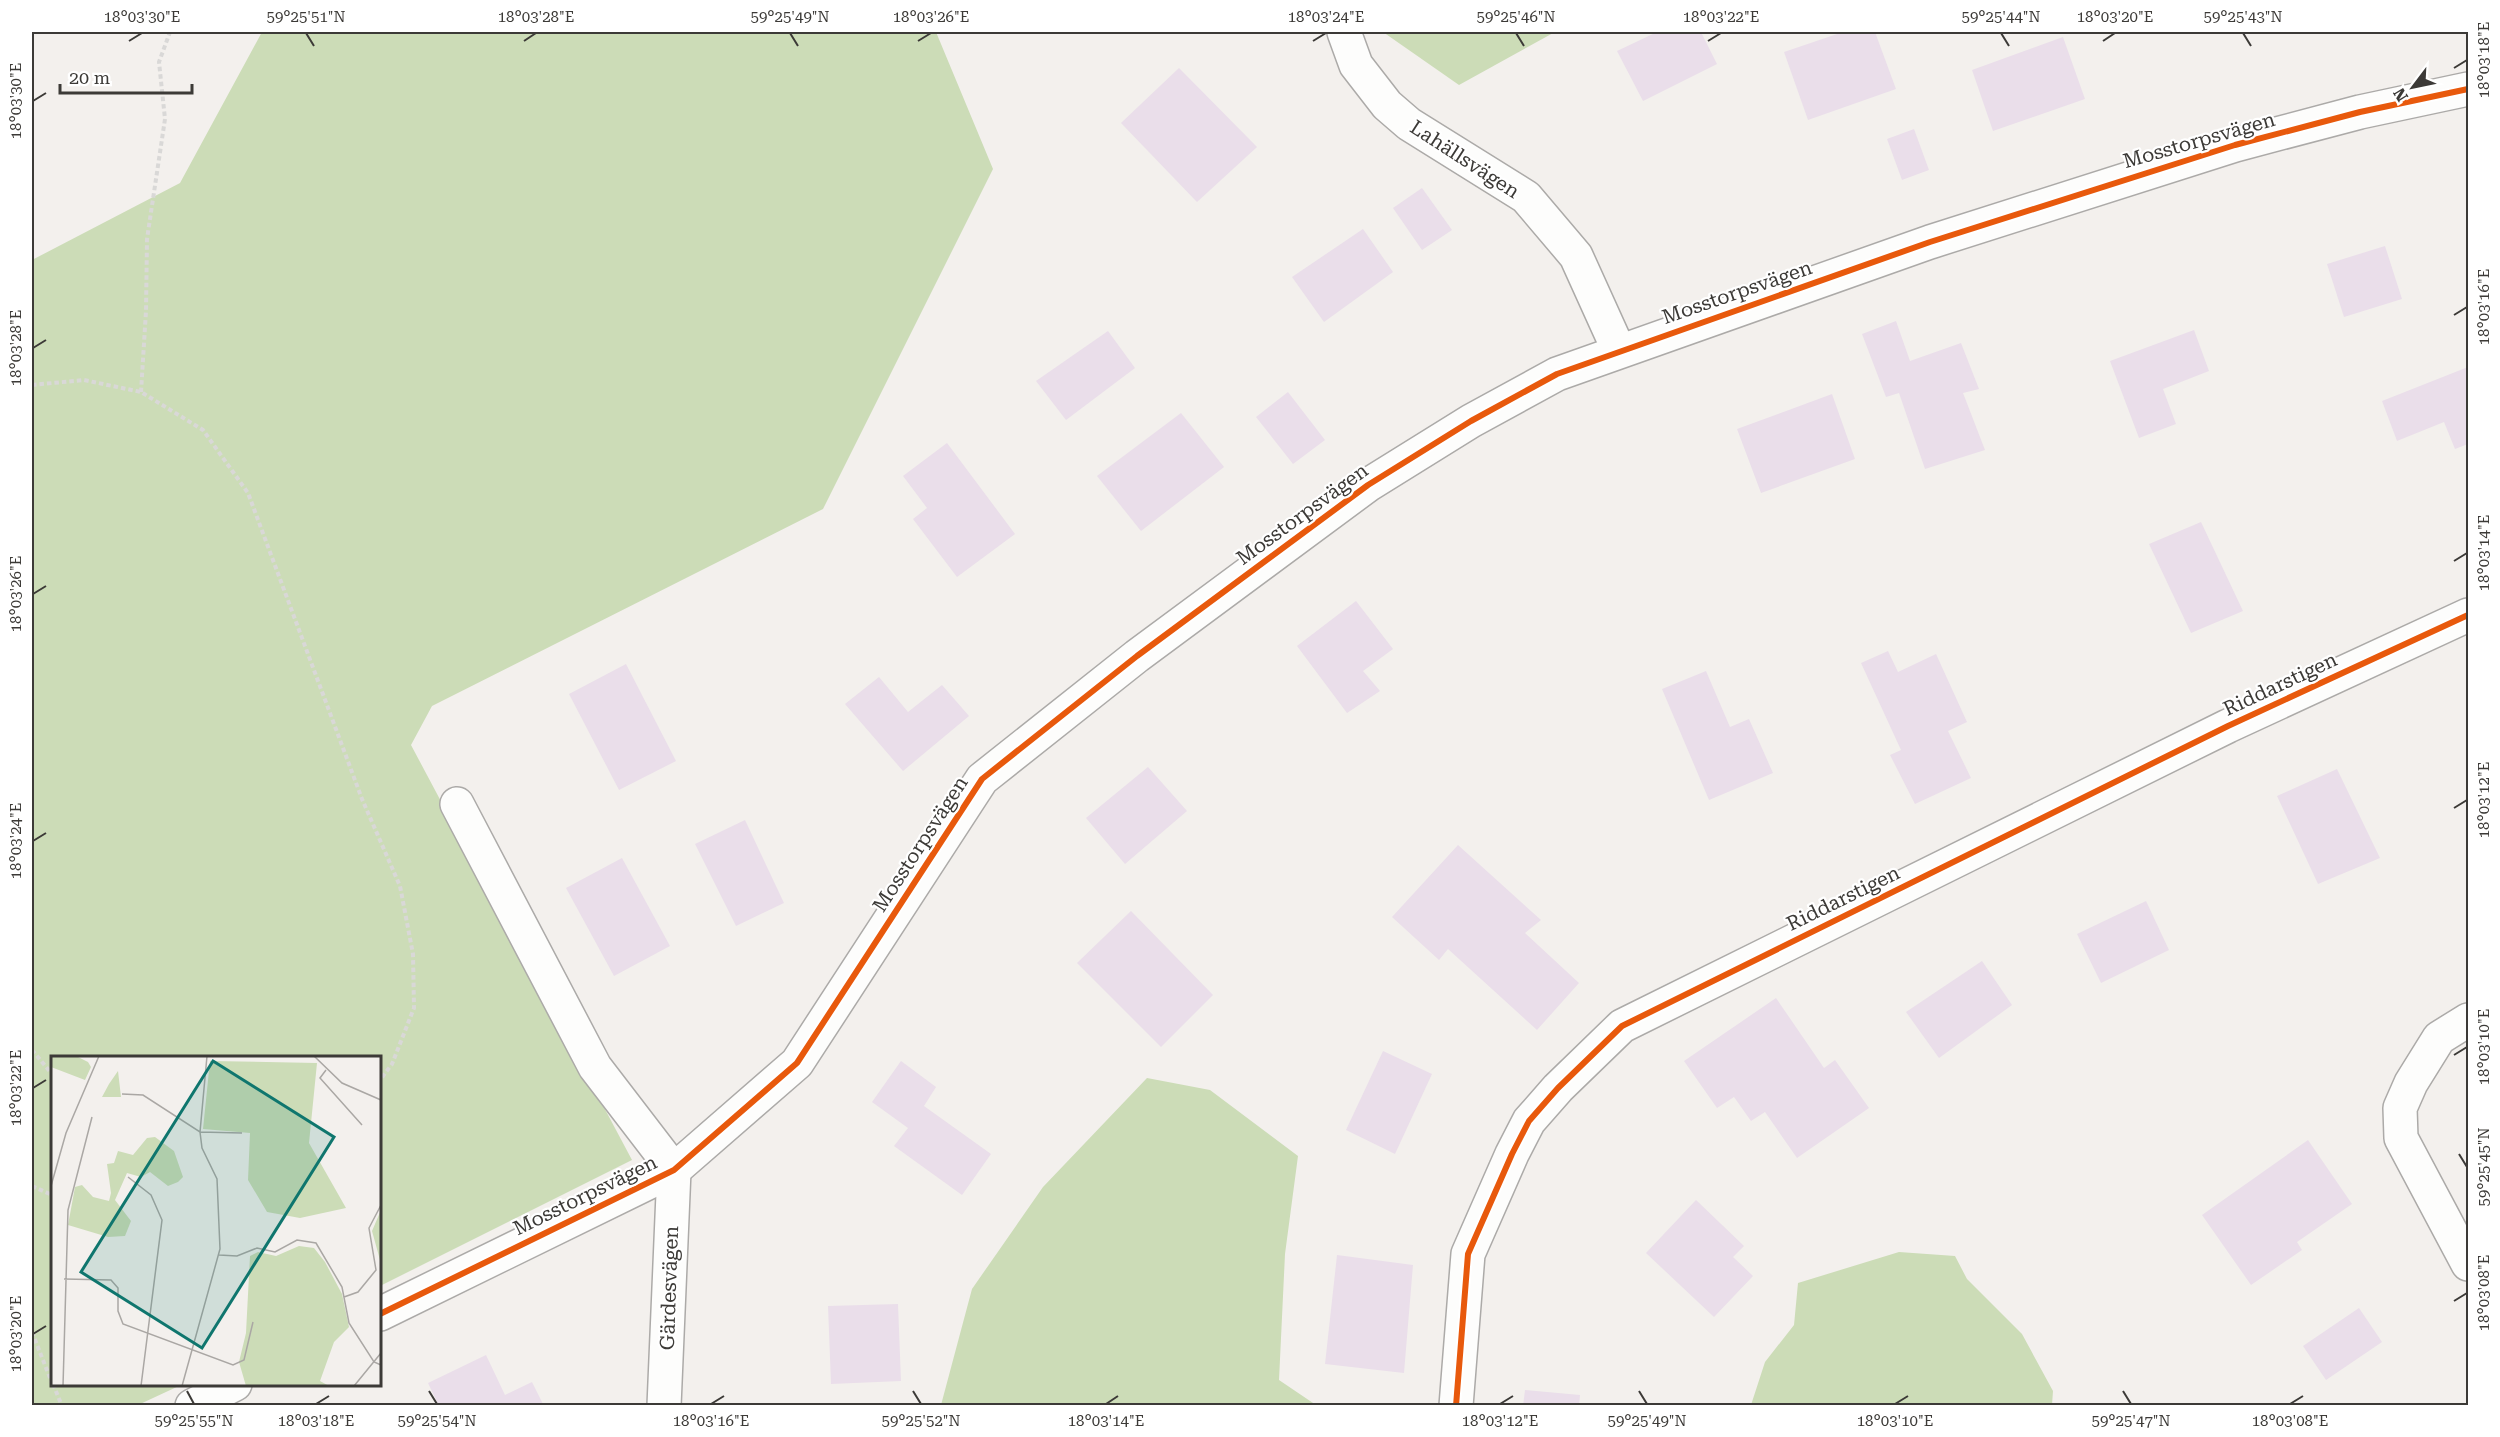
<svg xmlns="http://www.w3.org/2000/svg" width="2500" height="1437" viewBox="0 0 2500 1437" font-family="'Roboto Serif',serif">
<rect width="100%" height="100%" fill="#f3f0ed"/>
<g fill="#ccdcb7">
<polygon points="262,32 936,32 993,169 823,509 432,706 411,745 632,1160 380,1286 380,1058 52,1058 52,1384 181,1385 138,1405 32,1406 32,260 180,183"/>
<polygon points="1383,32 1555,32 1459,85"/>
<polygon points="1147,1078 1210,1090 1298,1156 1285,1254 1279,1380 1316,1405 941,1405 972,1289 1043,1187"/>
<polygon points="1899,1252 1955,1256 1967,1279 2022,1334 2053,1391 2052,1405 1751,1405 1765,1362 1794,1325 1798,1283"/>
</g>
<g fill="#eadeea">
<polygon points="1657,32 1701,32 1717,64 1643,101 1617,51"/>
<polygon points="1843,32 1875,32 1896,89 1808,120 1784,52"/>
<polygon points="2063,37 2085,99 1993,131 1972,70"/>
<polygon points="1179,68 1257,147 1197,202 1121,123"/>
<polygon points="1914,129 1929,170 1902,180 1887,139"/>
<polygon points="1422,188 1452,230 1422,250 1393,208"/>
<polygon points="1363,229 1393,272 1324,322 1292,277"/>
<polygon points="2385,246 2402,299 2344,317 2327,264"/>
<polygon points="1896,321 1910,361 1961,343 1979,389 1963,393 1985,450 1925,469 1899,393 1886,397 1862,334"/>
<polygon points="2194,330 2209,371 2163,389 2176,424 2139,438 2110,361"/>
<polygon points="1108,331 1135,368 1066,420 1036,381"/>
<polygon points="2468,367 2468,444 2455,449 2444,422 2397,441 2382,401"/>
<polygon points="1288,392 1325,440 1293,464 1256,417"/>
<polygon points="1832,394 1855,459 1761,493 1737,429"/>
<polygon points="1181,413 1224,467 1141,531 1097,476"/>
<polygon points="947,443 1015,534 957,577 913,519 927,508 903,476"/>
<polygon points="2201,522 2243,611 2191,633 2149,544"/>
<polygon points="1356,601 1393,649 1363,671 1380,691 1347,713 1297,646"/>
<polygon points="1888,651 1898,672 1936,654 1967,722 1948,731 1971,778 1915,804 1890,755 1901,750 1861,663"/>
<polygon points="626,664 676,761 619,790 569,694"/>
<polygon points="1706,671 1730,727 1749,719 1773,773 1709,800 1662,689"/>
<polygon points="879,677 908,712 942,685 969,716 903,771 845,704"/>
<polygon points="1148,767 1187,811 1125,864 1086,818"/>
<polygon points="2337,769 2380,858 2318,884 2277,796"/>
<polygon points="745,820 784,903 736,926 695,844"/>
<polygon points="1458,845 1541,920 1525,933 1579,983 1537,1030 1448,949 1439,960 1392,917"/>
<polygon points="622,858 670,946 614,976 566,888"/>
<polygon points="2146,901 2169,950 2101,983 2077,934"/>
<polygon points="1131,911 1213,995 1161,1047 1077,963"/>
<polygon points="1982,961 2012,1005 1939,1058 1906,1012"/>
<polygon points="1776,998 1824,1068 1835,1060 1869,1108 1797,1158 1765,1112 1751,1121 1734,1097 1717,1108 1684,1061"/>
<polygon points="1383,1051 1432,1074 1395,1154 1346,1130"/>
<polygon points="901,1061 936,1087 924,1106 991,1154 962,1195 894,1146 908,1128 872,1102"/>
<polygon points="2308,1140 2352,1204 2297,1242 2302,1250 2251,1285 2202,1215"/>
<polygon points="1696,1200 1744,1246 1733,1257 1753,1276 1714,1317 1646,1253"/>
<polygon points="1337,1255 1413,1265 1404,1373 1325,1364"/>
<polygon points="898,1304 901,1381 831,1384 828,1306"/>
<polygon points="2359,1308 2382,1342 2326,1380 2303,1346"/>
<polygon points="486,1355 505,1395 532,1382 544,1406 439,1406 428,1383"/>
<polygon points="1525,1390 1580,1395 1579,1406 1523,1406"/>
</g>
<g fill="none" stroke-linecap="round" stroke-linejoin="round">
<g stroke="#acaaa8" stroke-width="36">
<g id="minor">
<polyline points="1344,32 1356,65 1387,105 1409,124 1526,197 1576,256 1619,351"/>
<polyline points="457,804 595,1067 674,1170 664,1406"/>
<polyline points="2468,1020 2439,1038 2411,1083 2400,1108 2401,1138 2468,1264"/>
<polyline points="380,1314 674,1170 797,1063 982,779 1137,656 1368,485 1471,421 1557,374 1930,242 2235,145 2360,112 2468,89"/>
<polyline points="192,1406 235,1384"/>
<polyline points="1456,1406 1468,1254 1512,1154 1529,1121 1558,1088 1622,1026 2228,726 2468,615"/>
</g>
</g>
<g stroke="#d9d8d7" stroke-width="4" stroke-dasharray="4.5 3" stroke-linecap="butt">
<polyline points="32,385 84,380 141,392 203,430 248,493 362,799 400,886 413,954 414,1008 392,1064 380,1080"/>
<polyline points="141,392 146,311 147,239 165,119 159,62 170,32"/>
<polyline points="32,1050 52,1074"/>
<polyline points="32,1186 52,1195"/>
<polyline points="32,1332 52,1383"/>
<polyline points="53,1384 62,1406"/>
</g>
<use href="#minor" stroke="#fdfdfc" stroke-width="33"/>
<g stroke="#fff" stroke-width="10">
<g id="cycleway">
<polyline points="380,1314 674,1170 797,1063 982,779 1137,656 1368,485 1471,421 1557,374 1930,242 2235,145 2360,112 2468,89"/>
<polyline points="1456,1406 1468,1254 1512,1154 1529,1121 1558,1088 1622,1026 2228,726 2468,615"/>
</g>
</g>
<use href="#cycleway" stroke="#e8590c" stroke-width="6"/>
</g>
<path fill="none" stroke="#3c3a37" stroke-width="2" d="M 306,33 L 314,46M 790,33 L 798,46M 1516,33 L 1524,46M 2001,33 L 2009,46M 2243,33 L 2251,46M 129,41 L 142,33M 524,41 L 536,33M 918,41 L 931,33M 1313,41 L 1326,33M 1708,41 L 1721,33M 2103,41 L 2115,33M 2454,68 L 2467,60M 33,101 L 46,93M 2454,315 L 2467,307M 33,348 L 46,340M 2454,561 L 2467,553M 33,594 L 46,586M 2454,808 L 2467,800M 33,841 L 46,833M 2454,1055 L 2467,1047M 33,1088 L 46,1080M 2459,1154 L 2467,1167M 2454,1301 L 2467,1293M 33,1334 L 46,1326M 187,1391 L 194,1404M 429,1391 L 437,1404M 913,1391 L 921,1404M 1639,1391 L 1647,1404M 2123,1391 L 2131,1404M 316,1404 L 329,1396M 711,1404 L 724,1396M 1106,1404 L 1118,1396M 1500,1404 L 1513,1396M 1895,1404 L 1908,1396M 2290,1404 L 2303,1396"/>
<g text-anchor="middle" stroke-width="4.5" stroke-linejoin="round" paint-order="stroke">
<g font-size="20" fill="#3c3a37" stroke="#fff">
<text transform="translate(2199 140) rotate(-16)" y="7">Mosstorpsvägen</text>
<text transform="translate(1465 159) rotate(33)" y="7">Lahällsvägen</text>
<text transform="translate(1737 292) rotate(-19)" y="7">Mosstorpsvägen</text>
<text transform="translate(1302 514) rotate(-36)" y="7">Mosstorpsvägen</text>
<text transform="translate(2280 684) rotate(-25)" y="7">Riddarstigen</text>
<text transform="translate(920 844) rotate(-57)" y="7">Mosstorpsvägen</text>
<text transform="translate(1843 898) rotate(-26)" y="7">Riddarstigen</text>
<text transform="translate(585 1195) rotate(-26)" y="7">Mosstorpsvägen</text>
<text transform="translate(669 1288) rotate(-88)" y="7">Gärdesvägen</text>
</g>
</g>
<g transform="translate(51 1056)">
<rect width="330" height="330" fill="#f3f0ed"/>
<path d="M 0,0 L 25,0 L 37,6 L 40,11 L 34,24 L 0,11 ZM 159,5 L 266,7 L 258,87 L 295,152 L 249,162 L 216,156 L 197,124 L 199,77 L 152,73 ZM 67,15 L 70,41 L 51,41 L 58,28 ZM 104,81 L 123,95 L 132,121 L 127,126 L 117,130 L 99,116 L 90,121 L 76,117 L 64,144 L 80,165 L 74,180 L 57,181 L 17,169 L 24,131 L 31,129 L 42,141 L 58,145 L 60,137 L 56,108 L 63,107 L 67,95 L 82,99 L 96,82 ZM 330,154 L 330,204 L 329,204 L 321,175 ZM 248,190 L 263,192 L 274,206 L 291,238 L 298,271 L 283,286 L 269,325 L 278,330 L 195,330 L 188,306 L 195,277 L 199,200 L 207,196 L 225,200 Z" fill="#ccdcb7"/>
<path fill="none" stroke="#aaa7a4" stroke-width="1.5" d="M 263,0 L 291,27 L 330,44M 275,14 L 269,22 L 311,69M 71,38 L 92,39 L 149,76 L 191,77M 77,121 L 100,139 L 111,164 L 90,330M 0,130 L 15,77 L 48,0M 168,199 L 186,200 L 206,192 L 224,196 L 246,184 L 265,187 L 291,231 L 298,267 L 323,306 L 330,309M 13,223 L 60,224 L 67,232 L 67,255 L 72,268 L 182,309 L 193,304 L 202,266M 293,241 L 307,236 L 325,214 L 318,172 L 330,149M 12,330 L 17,154 L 41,61M 131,330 L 169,193 L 166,123 L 151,92 L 149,76 L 156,0M 303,330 L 330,297"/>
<path fill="#0f766e" fill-opacity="0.15" stroke="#0f766e" stroke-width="3" d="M 162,5 L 283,81 L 151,292 L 30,216 Z"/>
<rect width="330" height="330" fill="none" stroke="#3c3a37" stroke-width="3"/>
</g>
<rect width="2500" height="1437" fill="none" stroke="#ffffff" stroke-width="66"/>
<g transform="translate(2413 87) rotate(238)" stroke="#ffffff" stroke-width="4.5" paint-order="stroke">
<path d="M0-4.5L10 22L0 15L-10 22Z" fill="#3c3a37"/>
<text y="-9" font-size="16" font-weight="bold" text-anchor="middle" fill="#3c3a37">N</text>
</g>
<path d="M60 84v9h132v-9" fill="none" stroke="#3c3a37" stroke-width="3"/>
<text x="69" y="84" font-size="18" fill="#3c3a37" stroke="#ffffff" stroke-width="4.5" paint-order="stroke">20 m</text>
<rect x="33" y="33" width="2434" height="1371" fill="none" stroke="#3c3a37" stroke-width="2"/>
<g font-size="15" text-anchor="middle" fill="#3c3a37">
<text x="142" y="22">18°03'30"E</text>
<text x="306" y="22">59°25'51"N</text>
<text x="536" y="22">18°03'28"E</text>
<text x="790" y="22">59°25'49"N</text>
<text x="931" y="22">18°03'26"E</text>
<text x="1326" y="22">18°03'24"E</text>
<text x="1516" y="22">59°25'46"N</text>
<text x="1721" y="22">18°03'22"E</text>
<text x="2001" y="22">59°25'44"N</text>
<text x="2115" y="22">18°03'20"E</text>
<text x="2243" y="22">59°25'43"N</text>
<text transform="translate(2484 60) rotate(-90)" y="5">18°03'18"E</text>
<text transform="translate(16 101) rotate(-90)" y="5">18°03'30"E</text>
<text transform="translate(2484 307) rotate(-90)" y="5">18°03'16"E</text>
<text transform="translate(16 348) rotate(-90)" y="5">18°03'28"E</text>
<text transform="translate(2484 553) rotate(-90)" y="5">18°03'14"E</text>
<text transform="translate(16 594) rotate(-90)" y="5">18°03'26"E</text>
<text transform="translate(2484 800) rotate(-90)" y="5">18°03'12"E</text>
<text transform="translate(16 841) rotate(-90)" y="5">18°03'24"E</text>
<text transform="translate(2484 1047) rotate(-90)" y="5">18°03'10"E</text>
<text transform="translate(16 1088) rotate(-90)" y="5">18°03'22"E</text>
<text transform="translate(2484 1167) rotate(-90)" y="5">59°25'45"N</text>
<text transform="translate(2484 1293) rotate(-90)" y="5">18°03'08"E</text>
<text transform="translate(16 1334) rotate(-90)" y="5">18°03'20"E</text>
<text x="194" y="1426">59°25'55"N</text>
<text x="316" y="1426">18°03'18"E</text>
<text x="437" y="1426">59°25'54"N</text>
<text x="711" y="1426">18°03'16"E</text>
<text x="921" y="1426">59°25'52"N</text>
<text x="1106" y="1426">18°03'14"E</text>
<text x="1500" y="1426">18°03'12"E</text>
<text x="1647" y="1426">59°25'49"N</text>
<text x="1895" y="1426">18°03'10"E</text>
<text x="2131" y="1426">59°25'47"N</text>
<text x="2290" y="1426">18°03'08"E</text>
</g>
</svg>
